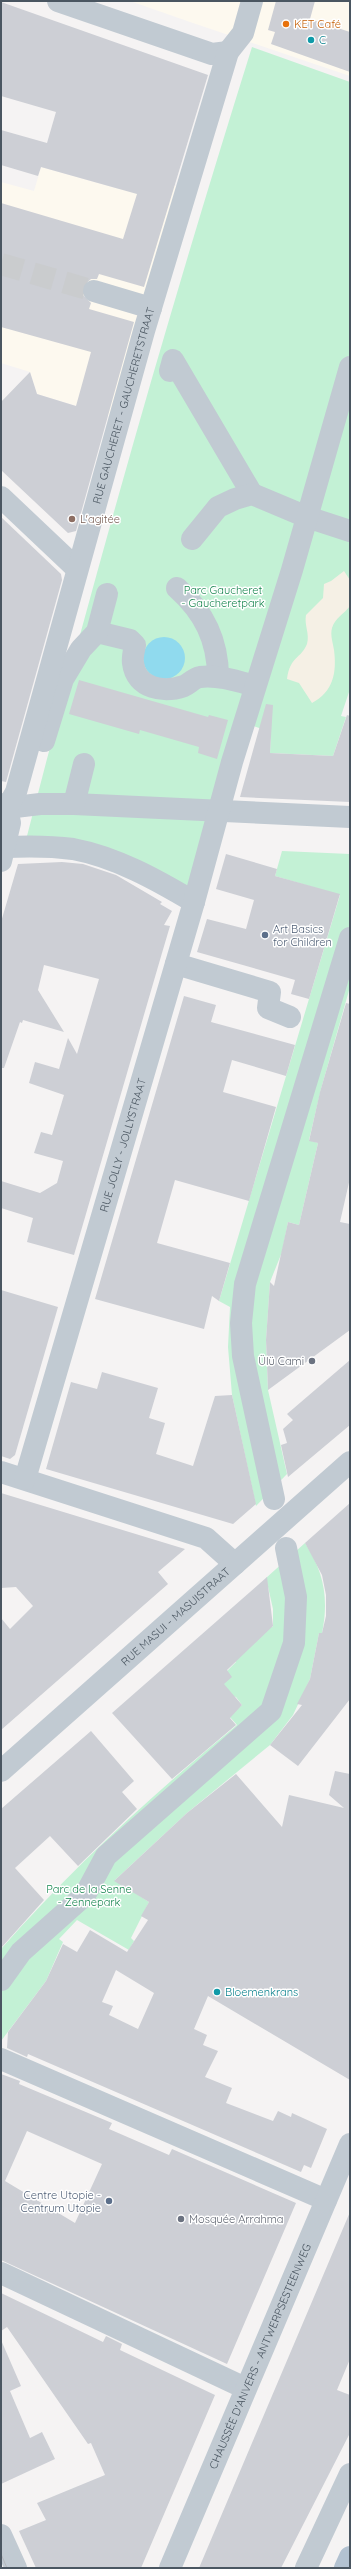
<svg xmlns="http://www.w3.org/2000/svg" width="351" height="2569" viewBox="0 0 351 2569" font-family="Quicksand,sans-serif">
<rect width="100%" height="100%" fill="#f5f3f3"/>
<g fill="#fdf9ef">
<polygon points="130,1 350,1 350,76 190,22"/>
<polygon points="41,167 119,189 142,176 176,186 110,416 37,394 30,372 1,363 1,182 34,191"/>
</g>
<g fill="#c3f1d5">
<path d="M 252,47 L 350,82 L 350,689 L 341,716 L 346,717 L 333,756 L 270,753 L 271,732 L 242,722 L 193,888 L 27,836 C 95,571 170,308 252,47 Z"/>
<polygon points="282,851 350,854 350,987 321,1089 309,1140 318,1143 299,1225 288,1222 282,1252 270,1282 266,1341 268,1390 287,1474 256,1506 232,1395 228,1347 230,1307 219,1301 340,895 275,876"/>
<path d="M 305,1543 C 324,1572 329,1599 322,1633 L 319,1633 L 310,1679 L 293,1715 L 270,1745 L 187,1813 L 115,1880 L 149,1902 L 131,1938 L 134,1941 L 129,1950 L 77,1920 L 59,1939 L 63,1942 L 46,1981 L 1,2041 L 1,1949 C 73,1867 152,1795 237,1725 L 229,1716 L 242,1705 L 236,1697 L 207,1691 L 236,1662 L 234,1660 L 265,1620 L 273,1627 L 273,1609 L 266,1578 Z"/>
</g>
<path fill="#f5f0e5" d="M 344,571 L 350,580 L 350,606 C 344,614 335,618 332,628 C 330,635 333,643 334,650 C 337,673 333,692 312,703 L 299,683 L 287,679 C 290,656 301,659 307,644 C 310,634 304,625 306,615 L 323,598 L 324,584 L 331,581 Z"/>
<circle fill="#90daee" cx="164" cy="658" r="21"/>
<g fill="#cdcfd5" fill-rule="evenodd">
<polygon points="276,1 315,1 310,19 350,32 350,72 271,44 275,32 268,30"/>
<polygon points="1,2 208,75 144,287 99,274 97,279 91,279 82,287 82,294 91,303 89,309 134,322 76,531 68,533 1,470 1,402 30,372 37,394 76,406 91,352 1,327 1,203 123,239 137,194 41,167 38,176 1,165 1,130 47,143 56,112 1,96"/>
<polygon points="1,517 61,574 62,580 6,782 1,781"/>
<polygon points="79,680 208,717 209,715 228,720 217,759 198,753 199,747 140,730 139,734 69,714"/>
<polygon points="266,704 273,705 270,753 333,756 347,715 350,716 350,802 240,797"/>
<polygon points="226,854 277,869 275,876 340,894 309,999 291,994 295,980 197,952 207,919 246,929 254,900 216,889"/>
<polygon points="62,862 83,864 116,875 162,902 160,904 172,911 164,925 170,926 162,953 74,1255 27,1242 33,1218 1,1208 1,1181 40,1193 57,1183 63,1161 34,1153 41,1132 52,1135 64,1095 29,1083 35,1062 59,1069 68,1038 77,1054 99,979 44,965 38,990 64,1032 23,1020 22,1023 20,1022 4,1068 1,1068 1,922 18,864"/>
<polygon points="184,996 216,1005 211,1022 295,1045 286,1076 232,1060 223,1092 276,1107 249,1201 175,1180 157,1243 230,1263 219,1301 212,1296 204,1329 95,1299"/>
<polygon points="346,1003 350,1004 350,1178 340,1222 350,1224 350,1330 268,1390 266,1340 270,1282 274,1286 288,1222 299,1225 318,1143 309,1141 320,1092"/>
<polygon points="1,1290 58,1307 15,1455 10,1459 1,1456"/>
<polygon points="350,1360 350,1425 288,1477 281,1445 287,1443 283,1429 293,1420 287,1414"/>
<polygon points="102,1372 158,1388 149,1418 165,1423 156,1454 193,1466 215,1396 232,1395 256,1504 233,1524 46,1469 71,1382 97,1389"/>
<polygon points="1,1493 185,1549 158,1572 168,1584 1,1730 1,1618 10,1629 33,1606 16,1587 1,1588"/>
<polygon points="350,1503 350,1699 298,1766 270,1745 302,1705 297,1704 310,1679 319,1633 322,1633 326,1616 326,1595 322,1575 305,1543"/>
<polygon points="267,1577 273,1626 227,1670 232,1677 224,1684 242,1705 230,1718 236,1725 172,1779 112,1713"/>
<polygon points="91,1731 134,1781 122,1792 137,1809 78,1866 50,1836 15,1868 44,1900 1,1948 1,1809"/>
<path d="M 335,1771 L 350,1774 L 350,2080 L 208,1996 L 194,2029 L 207,2035 L 203,2045 L 218,2051 L 205,2077 L 232,2088 L 226,2103 L 273,2121 L 278,2111 L 291,2117 L 292,2113 L 327,2129 L 311,2168 L 304,2165 L 301,2172 L 28,2054 L 27,2057 L 7,2048 L 8,2032 L 46,1981 L 63,1944 L 77,1952 L 90,1930 L 127,1952 L 148,1920 L 141,1916 L 149,1902 L 114,1881 L 187,1813 L 236,1774 L 282,1827 L 289,1795 L 344,1808 L 329,1795 ZM 116,1970 L 154,1993 L 138,2029 L 109,2015 L 113,2006 L 102,2002 Z"/>
<path d="M 1,2074 L 20,2081 L 19,2084 L 112,2123 L 109,2129 L 169,2155 L 172,2149 L 296,2203 L 227,2364 L 1,2260 ZM 27,2131 L 102,2164 L 75,2223 L 5,2181 Z"/>
<polygon points="350,2212 350,2359 337,2390 350,2395 350,2433 281,2568 199,2568"/>
<polygon points="1,2293 103,2342 106,2336 122,2344 120,2350 215,2395 141,2568 36,2568 19,2531 46,2520 37,2503 105,2475 91,2443 88,2444 7,2327 1,2331"/>
<polygon points="1,2340 21,2386 10,2391 30,2438 42,2432 55,2459 1,2484"/>
</g>
<g fill="none" stroke-linecap="round" stroke-linejoin="round">
<polyline stroke="#caccce" stroke-width="22" stroke-dasharray="22 11" stroke-linecap="butt" points="1,264 94,291"/>
<g stroke="#c1cad2" stroke-width="22">
<polyline points="58,1 212,54 228,52"/>
<polyline points="94,291 151,308"/>
<polyline points="170,371 173,360 252,494"/>
<polyline points="1,497 76,568"/>
<polyline points="192,539 218,507 235,499 252,494 307,517 350,531"/>
<path d="M 177,588 C 204,612 218,640 218,677"/>
<path d="M 97,632 L 130,640 L 135,645 C 134,650 132,658 133,663 C 136,689 164,693 184,686 C 189,684 194,678 200,677 C 219,675 237,681 255,686"/>
<polyline points="44,741 63,679 81,649 97,632 107,594"/>
<polyline points="1,804 7,808 40,804 74,804 350,817"/>
<polyline points="74,804 84,764"/>
<path d="M 5,847 C 28,846 51,846 73,849 C 116,857 157,880 194,902"/>
<path id="s1" d="M 1,861 L 10,823 L 7,808 L 16,792 L 144,331 L 228,52 L 243,33 L 252,1"/>
<polyline points="176,964 270,992 268,1008 290,1017"/>
<polyline points="1,1472 206,1538 235,1564"/>
<path id="s2" d="M 25,1479 L 194,902 L 232,762 L 292,570 L 350,367"/>
<polyline points="274,1499 243,1356 241,1323 245,1284 350,938"/>
<path id="s3" d="M 1,1771 L 350,1462"/>
<polyline points="1,1980 21,1952 85,1895 106,1856 271,1711 294,1643 296,1597 286,1548"/>
<polyline points="1,2059 326,2200"/>
<polyline points="1,2273 245,2388"/>
<polyline points="1,2535 16,2568"/>
<path id="s4" d="M 170,2568 L 350,2144"/>
<polyline points="306,2568 350,2474"/>
</g>
<polyline stroke="#b3c2d1" stroke-width="22" points="345,2568 350,2557"/>
<polyline stroke="#b5b8bd" stroke-width="1" points="1,2554 7,2568"/>
</g>
<circle fill="#e8710a" stroke="#fff" stroke-width="1.5" cx="286" cy="24" r="4"/>
<g fill="#0f9aa8" stroke="#fff" stroke-width="1.5">
<circle cx="311" cy="40" r="4"/>
<circle cx="217" cy="1992" r="4"/>
</g>
<circle fill="#8d6e63" stroke="#fff" stroke-width="1.5" cx="72" cy="519" r="4"/>
<g fill="#5c6f8a" stroke="#fff" stroke-width="1.5">
<circle cx="265" cy="935" r="4"/>
<circle cx="109" cy="2201" r="4"/>
</g>
<g fill="#6b7280" stroke="#fff" stroke-width="1.5">
<circle cx="312" cy="1361" r="4"/>
<circle cx="181" cy="2219" r="4"/>
</g>
<g text-anchor="middle" stroke-width="3" stroke-linejoin="round" paint-order="stroke">
<g font-size="11" fill="#c56008" stroke="#fff" text-anchor="start">
<text x="294" y="28">KET Café</text>
</g>
<g font-size="11" fill="#0d838f" stroke="#fff" text-anchor="start">
<text x="319" y="44">C</text>
<text x="225" y="1996">Bloemenkrans</text>
</g>
<g font-size="11" fill="#4a5661" stroke="#fff">
<text dy="4" stroke="none"><textPath href="#s1" startOffset="474">RUE GAUCHERET - GAUCHERETSTRAAT</textPath></text>
<text dy="4" stroke="none"><textPath href="#s2" startOffset="348">RUE JOLLY - JOLLYSTRAAT</textPath></text>
<text dy="4" stroke="none"><textPath href="#s3" startOffset="233">RUE MASUI - MASUISTRAAT</textPath></text>
<text dy="4" stroke="none"><textPath href="#s4" startOffset="230">CHAUSSÉE D'ANVERS - ANTWERPSESTEENWEG</textPath></text>
</g>
<g font-size="11" fill="#785e54" stroke="#fff" text-anchor="start">
<text x="80" y="523">L'agitée</text>
</g>
<g font-size="11" fill="#17864f" stroke="#fff">
<text x="223" y="594">Parc Gaucheret<tspan x="223" dy="13">- Gaucheretpark</tspan></text>
<text x="89" y="1893">Parc de la Senne<tspan x="89" dy="13">- Zennepark</tspan></text>
</g>
<g font-size="11" fill="#4e5e75" stroke="#fff" text-anchor="start">
<text x="273" y="933">Art Basics<tspan x="273" dy="13">for Children</tspan></text>
<text x="101" y="2199" text-anchor="end">Centre Utopie -<tspan x="101" dy="13">Centrum Utopie</tspan></text>
</g>
<g font-size="11" fill="#5b616d" stroke="#fff" text-anchor="end">
<text x="304" y="1365">Ülü Cami</text>
<text x="189" y="2223" text-anchor="start">Mosquée Arrahma</text>
</g>
</g>
<rect width="351" height="2569" fill="none" stroke="#4a5661" stroke-width="4"/>
</svg>
